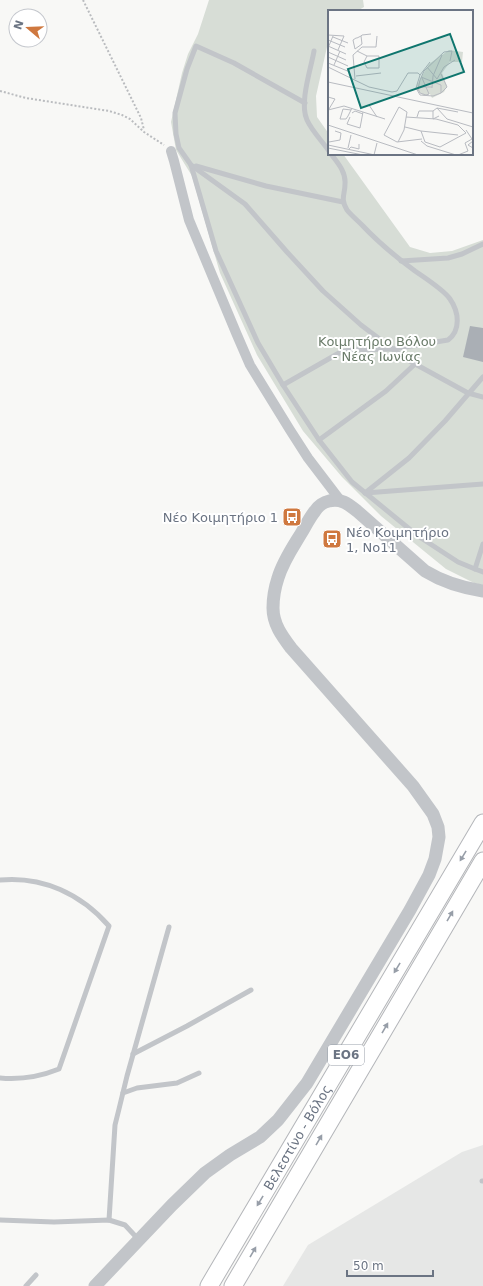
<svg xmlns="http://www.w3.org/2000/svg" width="483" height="1286" viewBox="0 0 483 1286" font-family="'DejaVu Sans',sans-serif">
<rect width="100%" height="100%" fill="#f8f8f6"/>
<polygon fill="#e6e7e6" points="483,1145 483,1286 283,1286 308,1245 462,1152"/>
<polygon fill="#d7ddd6" points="209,0 363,0 364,7 357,11 329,11 329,38 316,96 317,117 329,134 329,154 343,154 410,247 430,253 452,251 483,240 483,585 474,583 446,569 381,516 342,477 303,431 257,355 220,273 192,176 176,150 171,122 182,73 188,54 198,34"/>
<polygon fill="#aaafb5" points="470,326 483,328 483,362 463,357"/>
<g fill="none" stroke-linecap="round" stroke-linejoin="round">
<g stroke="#b4b6ba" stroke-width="19">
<g id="trunk">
<path id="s1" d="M 209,1286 L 483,823"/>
<polyline points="233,1286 483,861"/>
</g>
</g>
<g stroke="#babcbf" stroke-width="2" stroke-dasharray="2 2" stroke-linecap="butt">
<polyline points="83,0 141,118 144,130"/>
<polyline points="0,91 26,98 109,111 122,115 130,119 144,132 164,145"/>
</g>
<g stroke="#c2c5c9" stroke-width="5">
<path d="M 314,51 C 311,69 299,103 307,120 C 312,131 322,141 329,151"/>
<polyline points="305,103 234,63 196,46 187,69 175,113 176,134 179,148 191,165 216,251 258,343 283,385 319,440 352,482 418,536 458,562 475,569 483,572"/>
<polyline points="191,165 245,204 287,252 323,291 361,325 406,359 468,393 483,397"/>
<polyline points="196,166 266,186 343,202"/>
<polyline points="401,261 448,258 462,254 483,244"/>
<path d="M 283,385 L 339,353 L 349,350 L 393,349 L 448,340 C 461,330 459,312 450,299 C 444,290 425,278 415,271 C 396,257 378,242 362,225 C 357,220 351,215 347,210 C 340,198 345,195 345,184 C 346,172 338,163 331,154"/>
<polyline points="319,440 386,391 415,364"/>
<polyline points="365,493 409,458 445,421 483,377"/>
<polyline points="365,493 483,484"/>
<polyline points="475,569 483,544"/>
<path d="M 0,880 C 43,876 81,894 109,926 L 59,1069 C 39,1077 21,1080 0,1078"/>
<polyline points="133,1054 187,1026 251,990"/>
<polyline points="123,1093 137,1088 177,1083 199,1073"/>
<polyline points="482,1181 483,1181"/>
<polyline points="0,1220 54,1222 109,1220 125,1225 138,1239"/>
<polyline points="109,1220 115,1125 119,1109 127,1076 169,927"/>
<polyline points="26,1286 36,1275"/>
</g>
<polyline stroke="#c2c5c9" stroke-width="10" points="171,151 174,161 189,220 237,335 250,365 290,430 308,458 340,500"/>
<path stroke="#c2c5c9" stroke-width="13" d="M 95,1286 L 172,1205 L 205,1173 L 230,1155 L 260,1137 L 278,1120 L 307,1083 L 410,910 L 429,875 L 435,859 L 439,837 L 438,827 L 433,814 L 413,786 L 291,648 C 282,636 273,624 273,608 C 273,598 275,587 278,578 C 283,561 293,547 302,532 C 306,525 310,517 315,511 C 318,506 324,502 329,501 C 341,498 348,504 357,511 L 425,571 C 443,582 463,588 483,591"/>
<use href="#trunk" stroke="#fff" stroke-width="17"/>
</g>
<defs><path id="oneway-solid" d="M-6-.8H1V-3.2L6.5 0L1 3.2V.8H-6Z"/></defs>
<g fill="#979ea8">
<use href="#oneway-solid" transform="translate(463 856) rotate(121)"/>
<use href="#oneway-solid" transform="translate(450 916) rotate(-60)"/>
<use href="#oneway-solid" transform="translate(397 968) rotate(121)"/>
<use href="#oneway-solid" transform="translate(385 1028) rotate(-60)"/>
<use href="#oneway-solid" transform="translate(319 1140) rotate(-60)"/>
<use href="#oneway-solid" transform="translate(260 1201) rotate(121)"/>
<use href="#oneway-solid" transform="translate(253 1252) rotate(-60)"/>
</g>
<defs>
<g id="bus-square" transform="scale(1)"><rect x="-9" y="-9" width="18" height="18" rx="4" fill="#cf783f" stroke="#fff"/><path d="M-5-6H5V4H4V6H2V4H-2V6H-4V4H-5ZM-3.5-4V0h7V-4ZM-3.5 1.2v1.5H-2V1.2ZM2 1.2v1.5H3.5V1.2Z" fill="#fff"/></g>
</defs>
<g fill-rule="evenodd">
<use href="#bus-square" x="292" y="517"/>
<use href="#bus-square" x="332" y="539"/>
</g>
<g text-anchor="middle" stroke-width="4" stroke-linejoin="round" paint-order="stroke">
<rect fill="#fff" stroke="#979ea8" stroke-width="1" x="328" y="1045" width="36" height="20" rx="3"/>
<g font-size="12" font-weight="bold" fill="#6b7483">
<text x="346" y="1059">ΕΟ6</text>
</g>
<g font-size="13" fill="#6a7b69" stroke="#fff">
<text x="377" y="346">Κοιμητήριο Βόλου<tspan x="377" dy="15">- Νέας Ιωνίας</tspan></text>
</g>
<g font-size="13" fill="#6b7483" stroke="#fff" text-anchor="end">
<text x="278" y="522">Νέο Κοιμητήριο 1</text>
<text x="346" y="537" text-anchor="start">Νέο Κοιμητήριο<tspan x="346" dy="15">1, Νο11</tspan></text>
</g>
<g font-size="13" fill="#6b7483" stroke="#fff">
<text dy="5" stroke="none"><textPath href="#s1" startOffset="173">Βελεστίνο - Βόλος</textPath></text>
</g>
</g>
<g transform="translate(328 10)">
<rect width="145" height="145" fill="#f8f8f6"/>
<path d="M 121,40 L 135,42 L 134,52 L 122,52 L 114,63 L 119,76 L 116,82 L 104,88 L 102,84 L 96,86 L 89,80 L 89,75 L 101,54 Z" fill="#d7ddd6"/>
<path fill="none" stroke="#b8bbc1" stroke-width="1" d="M 0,25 L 16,26 L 10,40M 33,26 L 34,34 L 27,39 L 25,30 L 28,28 L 29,28 L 33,26 L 34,25 L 43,24M 5,27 L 20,33M 0,30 L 17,37M 0,36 L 18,44M 0,38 L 5,26M 29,41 L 39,46 L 51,46 L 51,58 L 39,58 L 36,52 L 39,46M 0,42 L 18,50M 0,47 L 20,56M 0,53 L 22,62M 6,55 L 12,41M 0,57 L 41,77 L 64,82 L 69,81 L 80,63 L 90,63 L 92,65 L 88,78 L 92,85 L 105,86 L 113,83 L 113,75 L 93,67M 99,57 L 109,69 L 116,57 L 127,50M 92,65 L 102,52M 28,66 L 53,63M 94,68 L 101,84 L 98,85 L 92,83 L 90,79 L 92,70 L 96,61 L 116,42 L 124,41 L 122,51M 27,69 L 25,45 L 34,37 L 48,37 L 49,26M 0,72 L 145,103M 90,77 L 104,77M 104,78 L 105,66 L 114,45M 113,83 L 119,77 L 113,64M 0,87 L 7,89 L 1,99M 41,95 L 49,107M 109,98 L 119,109 L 145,117M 109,98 L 130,102M 0,100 L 16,96 L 57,109M 23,100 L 15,99 L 12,109 L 18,109 L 20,106 L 24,98M 105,101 L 105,109 L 111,106M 24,103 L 27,101 L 35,104M 22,107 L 19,114 L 32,118 L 35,102M 89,107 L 91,101 L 105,101 L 109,98M 0,115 L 90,145M 77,117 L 93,121 L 97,132 L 112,137 L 138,123 L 130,115 L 108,109 L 78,107M 93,121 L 130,125M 93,131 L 99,136 L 128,145M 145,131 L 140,135 L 145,138M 1,132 L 12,130 L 13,123 L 7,121M 70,132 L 76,120 L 79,102 L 71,97 L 56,125 L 69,132 L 94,129M 0,135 L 47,145M 0,138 L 35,145M 20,138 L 23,125M 21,139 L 23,137 L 31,139 L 31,134M 46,145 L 49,133M 130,145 L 140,141 L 137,133 L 144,129 L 138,120"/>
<path fill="#0f766e" fill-opacity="0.15" stroke="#0f766e" stroke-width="2" d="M 122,24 L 136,62 L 33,98 L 20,59 Z"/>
<rect width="145" height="145" fill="none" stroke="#6b7483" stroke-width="2"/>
</g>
<g transform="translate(28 28) rotate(289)"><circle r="19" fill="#ffffff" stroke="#c4c7cd"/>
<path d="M0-3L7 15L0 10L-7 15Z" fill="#cf783f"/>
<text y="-6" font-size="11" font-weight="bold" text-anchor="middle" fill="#6b7483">N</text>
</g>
<path d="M347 1270v6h86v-6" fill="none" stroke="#6b7483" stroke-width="2"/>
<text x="353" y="1270" font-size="12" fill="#6b7483" stroke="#ffffff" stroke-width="3" paint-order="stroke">50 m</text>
</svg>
